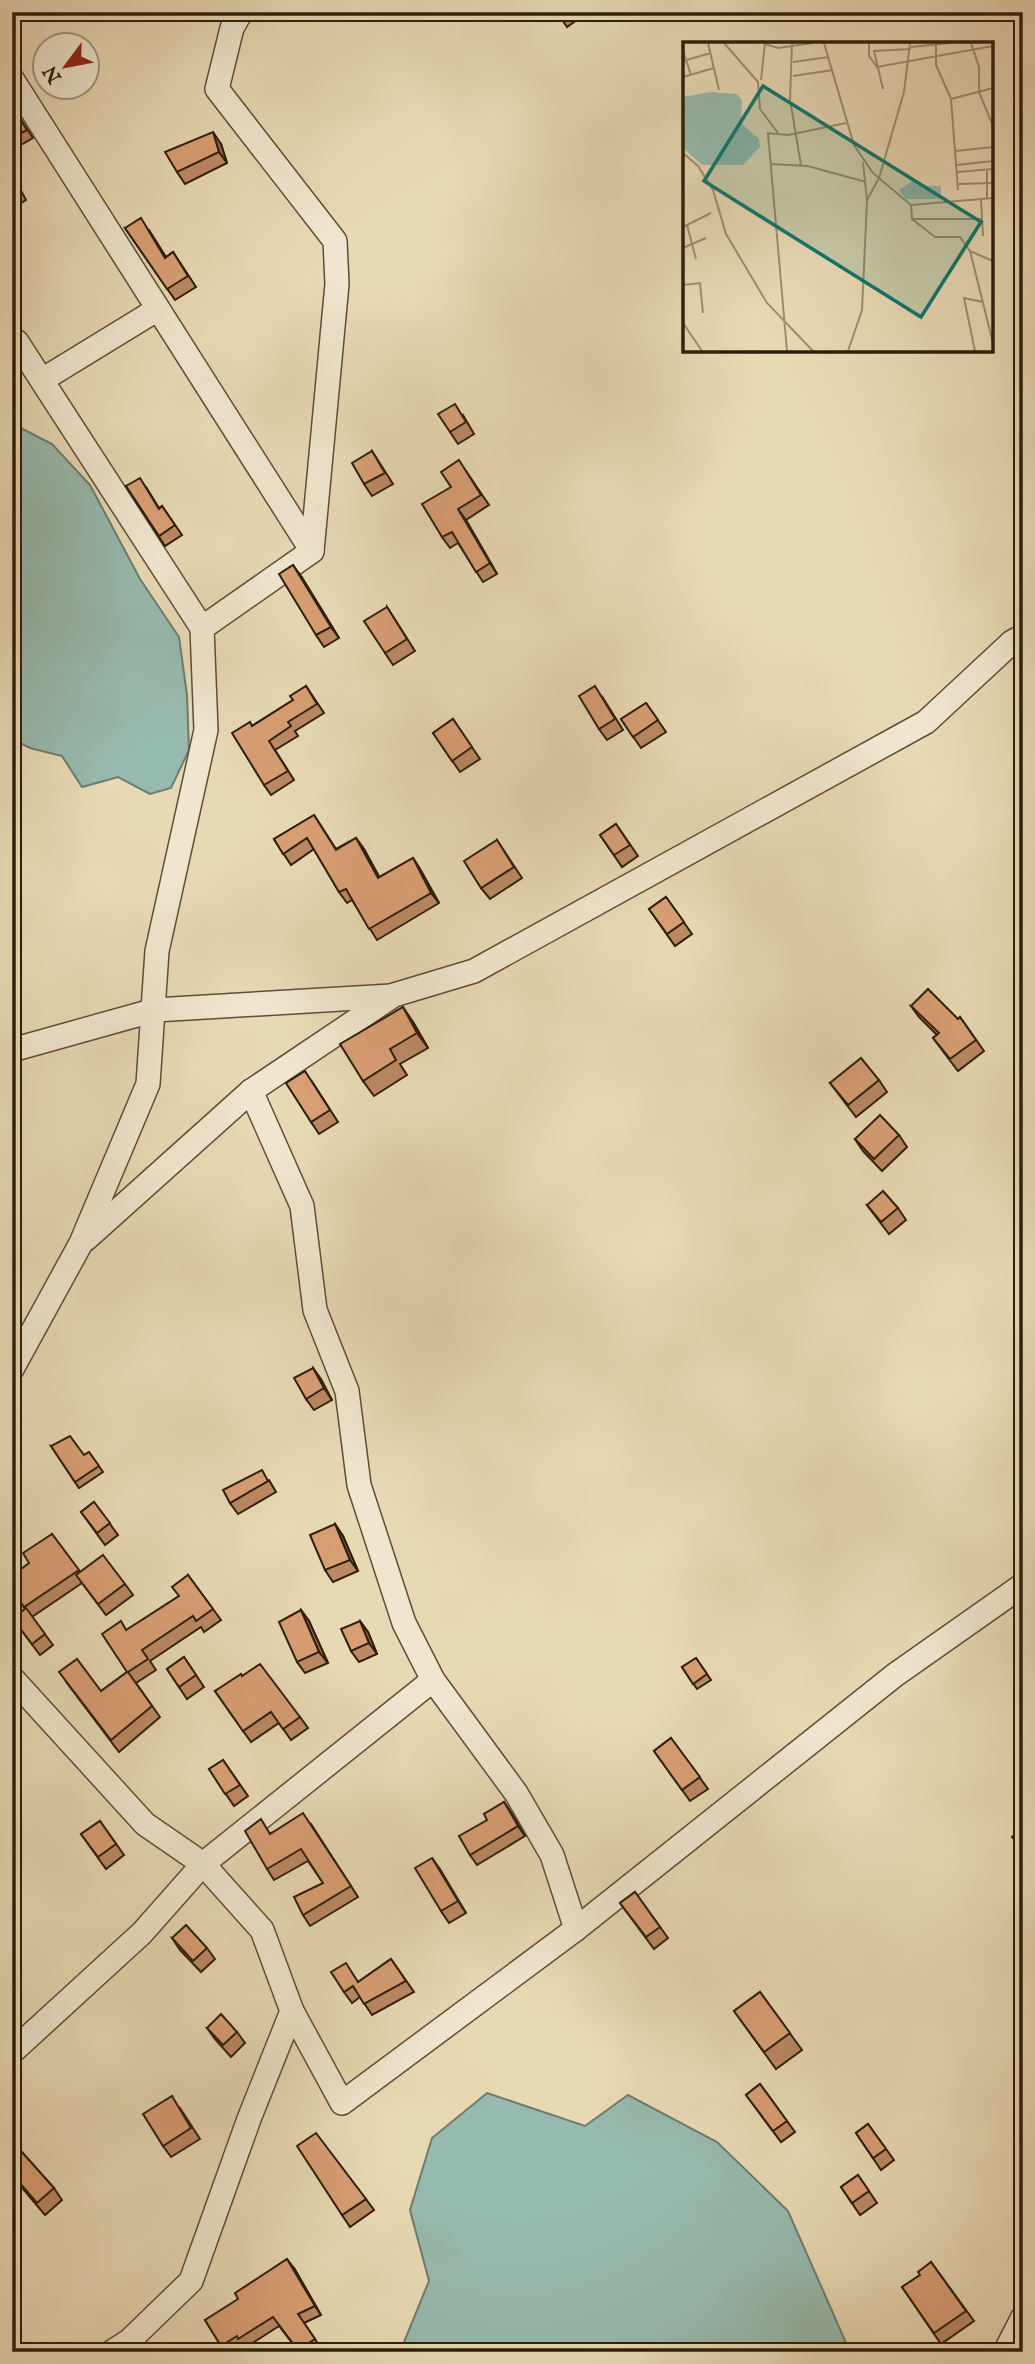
<svg xmlns="http://www.w3.org/2000/svg" width="1035" height="2364" viewBox="0 0 1035 2364" font-family="'IM FELL English',serif">
<rect width="100%" height="100%" fill="#e8d9b5"/>
<filter id="stains"><feTurbulence type="fractalNoise" baseFrequency=".00286" numOctaves="4"/><feColorMatrix values="0 0 0 0 .2 0 0 0 0 .09 0 0 0 0 .02 0 0 0 .5 -.17"/></filter>
<radialGradient id="worn" r=".72"><stop offset=".6" stop-color="#630" stop-opacity="0"/><stop offset="1" stop-color="#630" stop-opacity=".3"/></radialGradient>
<g fill="#97baae" stroke="#6d7c6e" stroke-width="2">
<polygon points="15,425 52,444 90,485 140,579 179,637 187,695 189,750 171,788 150,794 118,777 82,787 62,756 30,748 12,739 12,690 20,681 12,676 12,426"/>
<polygon points="487,2093 585,2126 628,2095 717,2142 788,2211 850,2352 400,2352 429,2281 410,2210 432,2138"/>
</g>
<g fill="none" stroke-linecap="round" stroke-linejoin="round">
<g stroke="#5d4d37" stroke-width="26">
<g id="minor">
<polyline points="12,79 312,551"/>
<polyline points="12,345 17,342 202,628"/>
<polyline points="42,380 158,309"/>
<polyline points="12,1050 155,1010 391,996"/>
<polyline points="251,1091 302,1206 315,1310 347,1391 359,1485 404,1623 433,1680 516,1793 552,1855 576,1929"/>
<polyline points="86,1239 251,1091 394,995 474,971 926,722 1012,642 1023,636"/>
<polyline points="12,1369 81,1243 148,1084 157,951 206,730 202,628 312,551 337,284 335,241 217,89 232,28 241,12"/>
<polyline points="12,1678 145,1824 203,1864 262,1930 292,2011 342,2103 576,1929 895,1675 1023,1585"/>
<polyline points="12,2052 142,1933 203,1864 433,1680"/>
<polyline points="112,2352 129,2341 191,2281 249,2119 292,2011"/>
<polyline points="1005,2352 1023,2317"/>
</g>
</g>
<use href="#minor" stroke="#f0e6cf" stroke-width="23"/>
</g>
<g fill="#bb8964" stroke="#2f1e0d" stroke-width="2">
<polygon points="557,12 588,12 567,27"/>
<polygon points="15,111 33,138 12,150 12,113"/>
<polygon points="221,144 227,163 185,184 177,172"/>
<polygon points="12,174 26,200 12,209"/>
<polygon points="125,228 149,230 166,257 173,252 196,287 175,300"/>
<polygon points="463,415 474,434 458,444 450,432"/>
<polygon points="372,451 393,484 372,496 364,484"/>
<polygon points="466,471 489,505 466,520 497,574 483,582 458,543 450,548 442,537 451,487"/>
<polygon points="126,486 146,487 159,508 162,506 182,535 165,546"/>
<polygon points="301,576 339,638 324,647 316,635"/>
<polygon points="387,607 415,651 393,665 385,653"/>
<polygon points="306,686 324,713 295,731 298,736 275,750 294,780 271,795 264,785 252,726 293,700"/>
<polygon points="603,698 623,730 607,740 599,729"/>
<polygon points="646,703 666,732 641,748 621,719"/>
<polygon points="453,719 480,759 460,772 433,733"/>
<polygon points="314,815 336,849 356,838 364,849 379,877 413,858 420,869 439,903 377,940 352,900 347,903 339,892 314,849 291,865 274,839"/>
<polygon points="616,824 638,856 622,867 600,835"/>
<polygon points="497,840 522,878 490,899 481,888"/>
<polygon points="666,897 692,934 675,946 649,909"/>
<polygon points="911,1006 958,1019 960,1017 984,1051 958,1071 933,1038 937,1035 919,1017"/>
<polygon points="413,1022 428,1048 400,1064 407,1075 374,1096 363,1081"/>
<polygon points="879,1080 887,1092 856,1117 830,1083"/>
<polygon points="313,1083 338,1122 319,1134 311,1122"/>
<polygon points="899,1135 907,1147 882,1171 863,1151 855,1139"/>
<polygon points="867,1205 898,1208 906,1220 889,1234"/>
<polygon points="313,1368 332,1400 314,1410 306,1399"/>
<polygon points="51,1446 84,1455 89,1452 103,1472 79,1488"/>
<polygon points="269,1480 276,1492 238,1514 230,1503"/>
<polygon points="94,1502 118,1535 105,1545 81,1512"/>
<polygon points="335,1524 343,1536 358,1571 333,1582 325,1570"/>
<polygon points="52,1534 80,1572 125,1584 133,1595 106,1615 82,1583 32,1617 53,1645 40,1655 13,1619 25,1609 12,1589"/>
<polygon points="188,1575 221,1620 204,1632 201,1627 150,1661 156,1670 136,1683 160,1717 119,1752 67,1683 101,1691 127,1672 127,1630 179,1596"/>
<polygon points="301,1610 309,1621 328,1663 305,1673 297,1662"/>
<polygon points="360,1621 368,1632 377,1654 359,1662 351,1651"/>
<polygon points="184,1657 204,1687 187,1699 167,1669"/>
<polygon points="696,1658 711,1680 697,1689 682,1667"/>
<polygon points="242,1676 300,1717 308,1728 291,1740 279,1723 251,1742 215,1691"/>
<polygon points="671,1738 708,1789 690,1801 654,1751"/>
<polygon points="223,1760 248,1796 234,1806 209,1769"/>
<polygon points="504,1802 525,1836 477,1865 470,1855 487,1820"/>
<polygon points="100,1821 124,1855 106,1869 81,1834"/>
<polygon points="311,1824 358,1897 310,1926 303,1915 323,1883 308,1861 274,1880 267,1869 270,1833"/>
<polygon points="432,1858 466,1913 449,1923 441,1911"/>
<polygon points="635,1892 668,1938 654,1949 620,1903"/>
<polygon points="172,1938 207,1948 215,1959 201,1972 180,1950"/>
<polygon points="391,1959 414,1992 372,2015 360,1997 352,2003 344,1992"/>
<polygon points="760,1992 802,2050 776,2069 734,2011"/>
<polygon points="207,2028 237,2032 245,2043 231,2057 215,2039"/>
<polygon points="760,2084 795,2132 781,2142 746,2095"/>
<polygon points="180,2108 200,2139 171,2157 163,2146"/>
<polygon points="868,2124 894,2160 881,2170 856,2133"/>
<polygon points="12,2141 54,2188 62,2200 45,2215 12,2176"/>
<polygon points="858,2175 877,2203 860,2215 841,2187"/>
<polygon points="366,2199 374,2210 350,2227 342,2215"/>
<polygon points="931,2262 974,2321 941,2344 902,2287 920,2275"/>
<polygon points="294,2268 321,2315 304,2323 321,2348 316,2352 299,2352 279,2326 245,2348 243,2346 233,2352 225,2352 205,2320"/>
</g>
<g fill="#986f51" stroke="#2f1e0d" stroke-width="2">
<polygon points="213,132 221,144 227,163 219,152"/>
<polygon points="458,509 466,520 497,574 490,563"/>
<polygon points="293,565 301,576 339,638 331,627"/>
<polygon points="356,838 364,849 386,889 378,878"/>
<polygon points="413,858 420,869 439,903 431,893"/>
<polygon points="403,1007 413,1022 428,1048 417,1033"/>
<polygon points="313,1368 321,1379 332,1400 324,1388"/>
<polygon points="335,1524 343,1536 358,1571 350,1560"/>
<polygon points="301,1610 309,1621 328,1663 319,1652"/>
<polygon points="360,1621 368,1632 377,1654 369,1643"/>
<polygon points="504,1802 511,1812 525,1836 518,1826"/>
<polygon points="432,1858 440,1869 466,1913 458,1901"/>
<polygon points="287,2259 294,2268 321,2315 315,2306"/>
</g>
<g fill="#d99f74" stroke="#2f1e0d" stroke-width="2">
<polygon points="557,12 565,12 559,16"/>
<polygon points="15,111 27,130 12,138 12,113"/>
<polygon points="213,132 219,152 177,172 165,152"/>
<polygon points="12,176 21,192 12,197"/>
<polygon points="141,218 165,258 173,252 188,276 167,289 125,228"/>
<polygon points="455,404 466,422 450,432 438,414"/>
<polygon points="372,451 385,473 364,484 352,463"/>
<polygon points="459,460 481,495 458,509 490,563 476,572 452,532 442,537 422,504 451,487 441,472"/>
<polygon points="140,478 159,509 162,506 175,525 159,536 126,486"/>
<polygon points="293,565 331,627 316,635 279,574"/>
<polygon points="387,607 407,639 385,653 364,621"/>
<polygon points="306,686 317,704 288,722 291,726 269,741 288,771 264,785 232,733 250,722 252,726 293,700 290,696"/>
<polygon points="595,686 615,719 599,729 579,696"/>
<polygon points="646,703 658,720 633,737 621,719"/>
<polygon points="453,719 472,747 452,761 433,733"/>
<polygon points="314,815 336,850 356,838 378,878 413,858 431,893 369,929 346,889 339,892 307,838 283,854 274,839"/>
<polygon points="616,824 630,845 614,855 600,835"/>
<polygon points="497,840 514,867 481,888 464,861"/>
<polygon points="666,897 684,922 667,934 649,909"/>
<polygon points="928,989 958,1019 960,1017 976,1040 950,1059 933,1038 939,1033 911,1006"/>
<polygon points="403,1007 417,1033 390,1049 396,1060 363,1081 340,1044"/>
<polygon points="861,1058 879,1080 848,1105 830,1083"/>
<polygon points="305,1071 330,1110 311,1122 286,1083"/>
<polygon points="880,1115 899,1135 874,1159 855,1139"/>
<polygon points="883,1191 898,1208 881,1222 867,1205"/>
<polygon points="313,1368 324,1388 306,1399 294,1378"/>
<polygon points="70,1436 84,1455 89,1452 99,1466 75,1482 51,1446"/>
<polygon points="262,1470 268,1481 230,1503 223,1490"/>
<polygon points="94,1502 110,1523 97,1533 81,1512"/>
<polygon points="335,1524 350,1560 325,1570 310,1535"/>
<polygon points="52,1534 79,1570 24,1607 12,1589 12,1576 29,1563 23,1553"/>
<polygon points="103,1555 125,1584 98,1604 76,1575"/>
<polygon points="188,1575 213,1609 196,1621 193,1616 142,1650 148,1659 128,1672 152,1706 111,1740 59,1672 77,1659 101,1691 127,1672 102,1634 121,1621 126,1630 179,1596 172,1587"/>
<polygon points="26,1608 45,1634 32,1644 13,1619"/>
<polygon points="301,1610 319,1652 297,1662 279,1622"/>
<polygon points="360,1621 369,1643 351,1651 341,1629"/>
<polygon points="184,1657 196,1675 179,1687 167,1669"/>
<polygon points="696,1658 707,1674 693,1684 682,1667"/>
<polygon points="260,1664 300,1717 283,1729 271,1712 243,1731 215,1691 241,1674 242,1676"/>
<polygon points="671,1738 700,1777 682,1790 654,1751"/>
<polygon points="223,1760 240,1785 225,1794 209,1769"/>
<polygon points="504,1802 518,1826 470,1855 459,1836 487,1820 484,1814"/>
<polygon points="303,1813 351,1886 303,1915 294,1897 323,1883 301,1849 267,1869 245,1831 261,1819 270,1834"/>
<polygon points="100,1821 116,1844 98,1857 81,1834"/>
<polygon points="1023,1828 1023,1850 1012,1837"/>
<polygon points="432,1858 458,1901 441,1911 415,1868"/>
<polygon points="635,1892 660,1927 646,1937 620,1903"/>
<polygon points="186,1925 207,1948 193,1961 172,1938"/>
<polygon points="391,1959 406,1981 364,2004 353,1986 344,1992 331,1972 346,1963 358,1982"/>
<polygon points="760,1992 790,2033 764,2052 734,2011"/>
<polygon points="221,2014 237,2032 223,2045 207,2028"/>
<polygon points="760,2084 787,2121 773,2131 746,2095"/>
<polygon points="172,2096 191,2128 163,2146 143,2114"/>
<polygon points="868,2124 886,2149 873,2158 856,2133"/>
<polygon points="316,2133 366,2199 342,2215 297,2146"/>
<polygon points="12,2141 54,2188 37,2203 12,2174"/>
<polygon points="858,2175 869,2191 852,2203 841,2187"/>
<polygon points="287,2259 315,2306 298,2314 315,2339 298,2350 273,2317 238,2339 237,2336 221,2346 205,2320 238,2299 235,2293"/>
<polygon points="931,2262 966,2311 934,2333 902,2287 920,2275 918,2272"/>
</g>
<g transform="translate(683 42)">
<rect width="310" height="310" fill="#e8d9b5"/>
<path d="M 27,50 L 54,52 L 59,59 L 58,81 L 76,97 L 77,105 L 60,123 L 19,123 L 0,106 L 0,55 ZM 231,138 L 234,143 L 258,144 L 258,157 L 223,157 L 216,148 Z" fill="#97baae"/>
<path fill="none" stroke="#9e8e72" stroke-width="2" d="M 25,1 L 36,48M 41,1 L 75,40 L 77,67 L 95,91M 109,1 L 107,58 L 118,123M 141,1 L 171,103 L 190,131 L 228,163 L 229,177 L 252,195 L 277,195 L 287,209 L 310,219M 186,1 L 186,14 L 194,25 L 310,4M 253,1 L 253,23 L 268,57 L 275,148M 288,1 L 296,25 L 296,50 L 310,84M 82,2 L 95,6 L 130,1M 228,5 L 267,1M 0,9 L 8,33M 0,19 L 28,11M 110,20 L 146,15M 110,34 L 150,28M 0,35 L 31,26M 78,38 L 82,1M 200,47 L 191,9 L 228,7M 268,57 L 310,46M 273,109 L 310,105M 0,111 L 15,124 L 30,148 L 43,192 L 84,261 L 130,309M 87,122 L 125,124 L 183,140M 274,123 L 310,119M 304,129 L 304,157M 274,130 L 310,127M 275,142 L 310,141M 298,157 L 300,194M 184,158 L 196,136 L 221,50 L 227,1M 228,163 L 310,156M 230,177 L 300,177M 4,183 L 13,217M 0,185 L 28,171M 0,206 L 23,196M 287,209 L 310,301M 0,243 L 17,241 L 20,271M 0,281 L 19,309M 104,309 L 85,91 L 105,93 L 163,81M 165,309 L 179,268 L 184,159 L 180,120M 292,309 L 281,256 L 300,260"/>
<path fill="#0f766e" fill-opacity="0.15" stroke="#0f766e" stroke-width="3.5" d="M 80,44 L 298,180 L 238,275 L 21,139 Z"/>
<rect width="310" height="310" fill="none" stroke="#2f1e0d" stroke-width="3.5"/>
</g>
<rect width="1035" height="2364" fill="none" stroke="#e8d9b5" stroke-width="42"/>
<rect x="14" y="14" width="1007" height="2336" fill="none" stroke="#2f1e0d" stroke-width="3.5"/>
<rect x="21" y="21" width="993" height="2322" fill="none" stroke="#2f1e0d" stroke-width="2"/>
<g transform="translate(66 66) rotate(238)"><circle r="33" fill="#f0e6cf" stroke="#a39681" stroke-width="2"/>
<path d="M0-5L12 26L0 18L-12 26Z" fill="#8f2418"/>
<text y="-10" font-size="19" font-weight="bold" text-anchor="middle" fill="#2f1e0d">N</text>
</g>
<rect width="100%" height="100%" filter="url(#stains)"/>
<rect width="100%" height="100%" fill="url(#worn)"/>
</svg>
